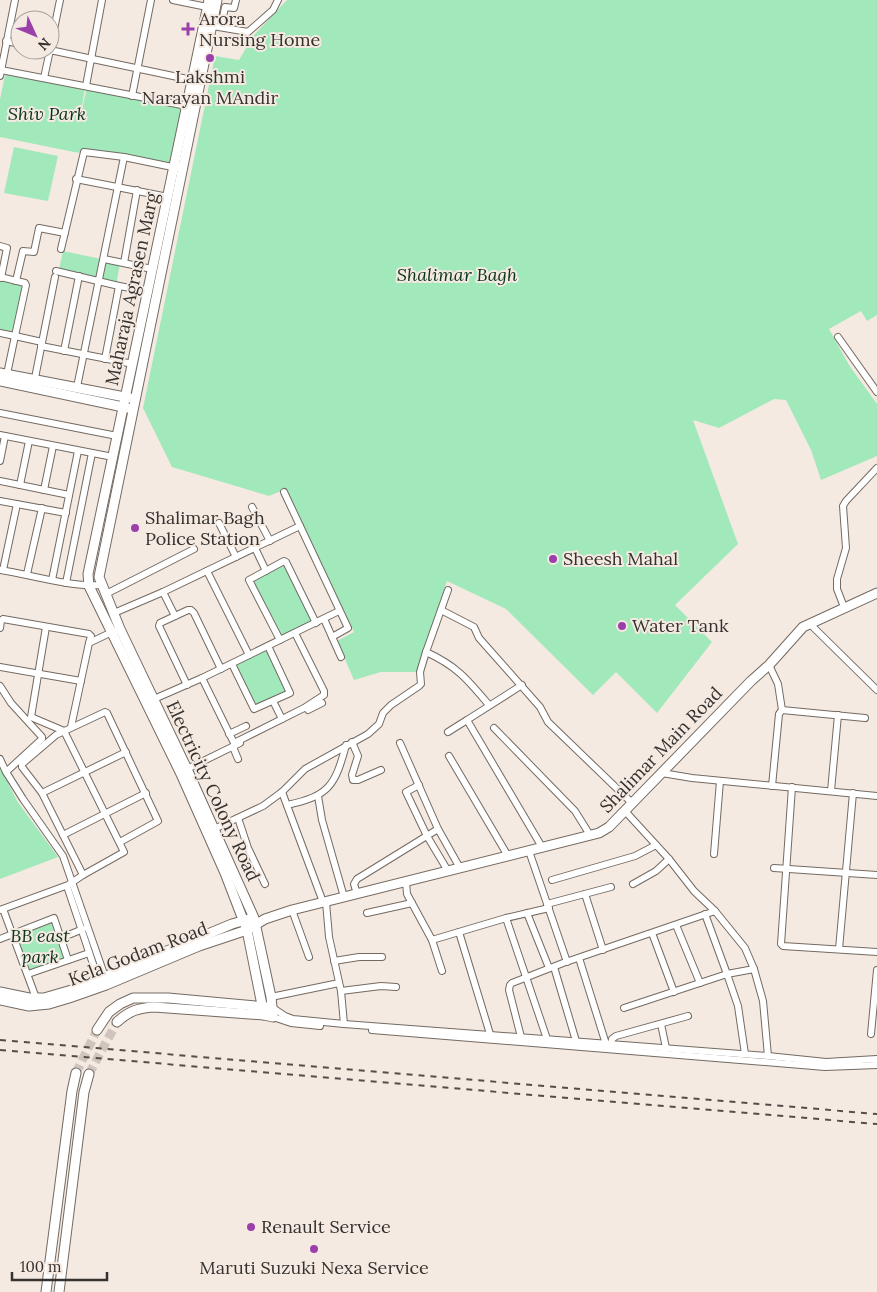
<svg xmlns="http://www.w3.org/2000/svg" width="877" height="1292" viewBox="0 0 877 1292" font-family="Lora,serif">
<rect width="100%" height="100%" fill="#f5eae2"/>
<g fill="#a1e8bb">
<polygon points="287,0 877,0 877,315 867,321 861,311 829,329 849,365 877,404 877,456 821,480 811,450 786,400 774,399 719,428 693,420 738,544 675,605 712,642 657,713 616,672 593,695 506,609 447,581 417,672 381,672 354,680 337,641 354,632 286,489 269,496 172,467 143,408 215,56 239,60 253,36"/>
<polygon points="5,75 85,88 80,119 87,87 183,107 171,165 74,152 0,137 0,99"/>
<polygon points="14,147 58,156 48,201 4,193"/>
<polygon points="63,251 120,263 116,286 58,274"/>
<polygon points="0,280 23,285 13,334 0,331"/>
<polygon points="285,563 313,621 280,638 251,580"/>
<polygon points="268,649 288,692 256,707 235,665"/>
<polygon points="0,767 17,801 58,857 0,879"/>
<polygon points="52,920 66,957 28,972 14,935"/>
</g>
<g fill="none" stroke-linecap="round" stroke-linejoin="round">
<g stroke="#cfc5be" stroke-width="9" stroke-dasharray="9 4.5" stroke-linecap="butt">
<polyline points="76,1073 97,1030"/>
<polyline points="89,1074 117,1022"/>
</g>
<g stroke="#736a62" stroke-width="8">
<g id="minor">
<polyline points="173,0 207,7"/>
<polyline points="207,25 248,32 273,10 278,0"/>
<polyline points="221,27 225,7 234,8 236,0"/>
<polyline points="6,41 20,44"/>
<polyline points="50,49 60,0"/>
<polyline points="1,70 187,106"/>
<polyline points="0,76 15,0"/>
<polyline points="44,78 50,50 192,80"/>
<polyline points="86,86 102,0"/>
<polyline points="132,96 151,0"/>
<polyline points="76,179 168,197"/>
<polyline points="0,246 7,248 1,278"/>
<polyline points="61,249 84,152 124,157 177,168"/>
<polyline points="104,259 152,269"/>
<polyline points="124,263 137,190"/>
<polyline points="56,271 119,286 148,291"/>
<polyline points="0,277 25,283 26,285 15,336 0,333"/>
<polyline points="16,281 23,251 34,252 39,228 65,233"/>
<polyline points="838,337 877,392"/>
<polyline points="41,346 133,364"/>
<polyline points="64,351 79,276"/>
<polyline points="105,359 119,286"/>
<polyline points="7,374 15,336 42,342"/>
<polyline points="34,383 55,277"/>
<polyline points="77,387 124,157"/>
<polyline points="0,413 117,436"/>
<polyline points="0,435 113,457"/>
<polyline points="0,461 5,436"/>
<polyline points="0,481 69,495"/>
<polyline points="20,485 29,441"/>
<polyline points="44,490 53,446"/>
<polyline points="284,492 348,628 332,637"/>
<polyline points="0,501 66,513"/>
<polyline points="252,507 270,541"/>
<polyline points="219,523 236,557"/>
<polyline points="255,548 266,571"/>
<path d="M 0,570 C 32,575 69,587 101,585"/>
<polyline points="3,570 17,504"/>
<polyline points="207,571 249,655"/>
<polyline points="27,574 42,508"/>
<polyline points="52,580 78,451"/>
<polyline points="66,583 92,453"/>
<polyline points="163,592 175,616"/>
<polyline points="106,594 194,549"/>
<polyline points="844,607 837,589 837,579 846,548 843,506 846,501 877,468"/>
<polyline points="441,610 474,627 479,638 540,707 548,722 632,803"/>
<polyline points="114,613 163,592 300,526"/>
<polyline points="324,619 341,657"/>
<polyline points="810,624 877,690"/>
<polyline points="46,627 31,717 64,731 124,852 83,875 42,793 22,767 22,764 56,735 105,712 107,713 158,821 120,842"/>
<polyline points="0,628 1,621 3,619 89,634 91,636 89,643"/>
<polyline points="280,640 249,580 284,561 286,562 316,623"/>
<path d="M 426,652 C 457,666 468,680 489,705"/>
<polyline points="232,664 254,709 290,693 268,646"/>
<polyline points="769,665 778,684 782,710"/>
<polyline points="0,667 81,681"/>
<polyline points="202,678 234,743 304,708 324,695 324,691 295,633"/>
<polyline points="187,685 159,626 160,623 188,610 191,610 194,613 221,669"/>
<polyline points="522,685 467,720 542,847"/>
<polyline points="0,686 11,703 42,737 42,739 6,772"/>
<polyline points="154,699 202,678 339,611"/>
<polyline points="273,701 282,719"/>
<polyline points="308,710 322,703"/>
<polyline points="71,727 89,643 114,631"/>
<polyline points="494,728 575,811 590,835"/>
<polyline points="448,732 467,720"/>
<polyline points="229,734 246,726"/>
<polyline points="352,742 358,756 352,775 353,780 358,780 381,770"/>
<polyline points="400,743 438,829 460,868"/>
<polyline points="233,747 238,759"/>
<polyline points="449,756 508,856"/>
<polyline points="0,759 6,772 23,799 63,856 105,977"/>
<polyline points="187,769 240,743"/>
<polyline points="662,773 692,778 877,796"/>
<polyline points="419,785 406,792 427,836 448,871"/>
<polyline points="772,786 779,714 782,710 865,718"/>
<polyline points="792,787 781,944 783,946 877,952"/>
<polyline points="831,791 838,715"/>
<polyline points="282,792 323,902"/>
<polyline points="42,793 126,752"/>
<polyline points="318,796 322,820 344,897"/>
<path d="M 287,805 C 329,796 335,786 346,745"/>
<polyline points="625,811 669,859 694,891 715,911 745,948 754,969 763,1001 768,1056"/>
<polyline points="238,818 248,848 265,884"/>
<polyline points="212,830 263,806 282,792 305,769 368,734 379,724 383,713 391,705 419,686 421,684 420,672 426,652 448,590"/>
<polyline points="63,835 146,793"/>
<polyline points="529,851 567,962"/>
<polyline points="714,854 720,781"/>
<polyline points="774,868 877,875"/>
<polyline points="552,880 635,856 656,845"/>
<polyline points="406,882 407,894 432,940 442,971"/>
<polyline points="633,884 656,871 669,859"/>
<polyline points="67,886 95,970"/>
<polyline points="357,894 354,884 357,879 438,829"/>
<polyline points="585,894 603,950"/>
<polyline points="326,902 329,937 341,991 381,986 396,987"/>
<polyline points="547,904 611,887"/>
<polyline points="3,909 36,998"/>
<polyline points="0,910 68,885 83,875"/>
<polyline points="292,910 309,957"/>
<polyline points="367,913 412,903"/>
<polyline points="527,913 549,968"/>
<polyline points="506,918 547,1039"/>
<polyline points="676,925 700,983"/>
<polyline points="459,932 490,1034"/>
<polyline points="652,933 674,992"/>
<polyline points="61,938 83,929"/>
<polyline points="0,939 54,918 68,960"/>
<polyline points="432,940 506,918 549,908"/>
<polyline points="839,949 853,793"/>
<polyline points="579,958 606,1044"/>
<polyline points="334,961 359,957 382,957"/>
<polyline points="554,967 576,1041"/>
<polyline points="28,974 89,953"/>
<polyline points="341,991 344,1024"/>
<polyline points="271,997 339,983"/>
<polyline points="273,1008 285,1016 293,1019 344,1024 768,1056 826,1062 877,1059"/>
<polyline points="624,1008 727,974 705,914"/>
<polyline points="273,1017 291,1023 320,1026"/>
<polyline points="661,1024 666,1048"/>
<polyline points="372,1030 825,1067 877,1065"/>
<polyline points="871,1034 877,970"/>
<polyline points="521,1037 509,990 510,985 512,983 563,963 715,911"/>
<polyline points="611,1044 612,1039 616,1036 688,1016"/>
<polyline points="745,1054 738,1006 727,974 754,969"/>
</g>
</g>
<g stroke="#736a62" stroke-width="11">
<g id="tertiary">
<polyline points="209,0 88,574 89,586 181,774 225,873 247,930 264,1015"/>
<polyline points="0,373 130,398"/>
<polyline points="0,381 128,408"/>
<polyline points="0,992 29,998 44,998 75,989 232,924 249,919"/>
<polyline points="0,1000 29,1006 49,1004 69,998 106,985 199,946 247,930 265,919 292,910 599,833 609,827 751,681 769,665 803,627 877,593"/>
<path d="M 117,1022 C 129,1011 138,1008 154,1007 L 264,1015 L 273,1017 L 271,997 L 254,918 L 187,769 L 120,629 L 99,577 L 217,0"/>
<polyline points="97,1030 109,1012 120,1004 133,998 168,998 266,1007"/>
<polyline points="46,1292 72,1091 76,1073"/>
<polyline points="59,1292 84,1092 89,1074"/>
</g>
</g>
<use href="#minor" stroke="#fff" stroke-width="6"/>
<use href="#tertiary" stroke="#fff" stroke-width="9"/>
<g stroke="#534e4a" stroke-width="2" stroke-dasharray="6 6" stroke-linecap="butt">
<polyline points="0,1040 877,1114"/>
<polyline points="0,1050 877,1124"/>
</g>
</g>
<g fill="#9b40aa" stroke="#f5eae2" stroke-width="2">
<path d="M185.5 21.5h5v5h5v5h-5v5h-5v-5h-5v-5h5z"/>
<circle cx="210" cy="58" r="5"/>
<circle cx="135" cy="528" r="5"/>
<circle cx="553" cy="559" r="5"/>
<circle cx="622" cy="626" r="5"/>
<circle cx="251" cy="1227" r="5"/>
<circle cx="314" cy="1249" r="5"/>
</g>
<g text-anchor="middle" stroke-width="4" stroke-linejoin="round" paint-order="stroke">
<g font-size="18" fill="#35312e" stroke="#f5eae2" text-anchor="start">
<text x="199" y="25">Arora<tspan x="199" dy="21">Nursing Home</tspan></text>
<text x="210" y="83" text-anchor="middle">Lakshmi<tspan x="210" dy="21">Narayan MAndir</tspan></text>
<text x="145" y="524">Shalimar Bagh<tspan x="145" dy="21">Police Station</tspan></text>
<text x="563" y="565">Sheesh Mahal</text>
<text x="632" y="632">Water Tank</text>
<text x="261" y="1233">Renault Service</text>
<text x="314" y="1274" text-anchor="middle">Maruti Suzuki Nexa Service</text>
</g>
<g font-size="18" font-style="italic" fill="#0a331d" stroke="#f5eae2">
<text x="47" y="120">Shiv Park</text>
<text x="457" y="281">Shalimar Bagh</text>
<text x="40" y="942">BB east<tspan x="40" dy="21">park</tspan></text>
</g>
<g font-size="18" fill="#35312e" stroke="#f5eae2">
<text transform="translate(132 289) rotate(-78)" y="6">Maharaja Agrasen Marg</text>
<text transform="translate(661 750) rotate(-46)" y="6">Shalimar Main Road</text>
<text transform="translate(213 791) rotate(65)" y="6">Electricity Colony Road</text>
<text transform="translate(138 954) rotate(-21)" y="6">Kela Godam Road</text>
</g>
</g>
<g transform="translate(35 35) rotate(134)"><circle r="24" fill="#f5eae2" stroke="#a8a09a"/>
<path d="M0-4L9 19L0 12L-9 19Z" fill="#9b40aa"/>
<text y="-8" font-size="14" font-weight="bold" text-anchor="middle" fill="#35312e">N</text>
</g>
<path d="M12 1272v8h95v-8" fill="none" stroke="#35312e" stroke-width="2.5"/>
<text x="20" y="1272" font-size="15" fill="#35312e" stroke="#f5eae2" stroke-width="4" paint-order="stroke">100 m</text>
</svg>
